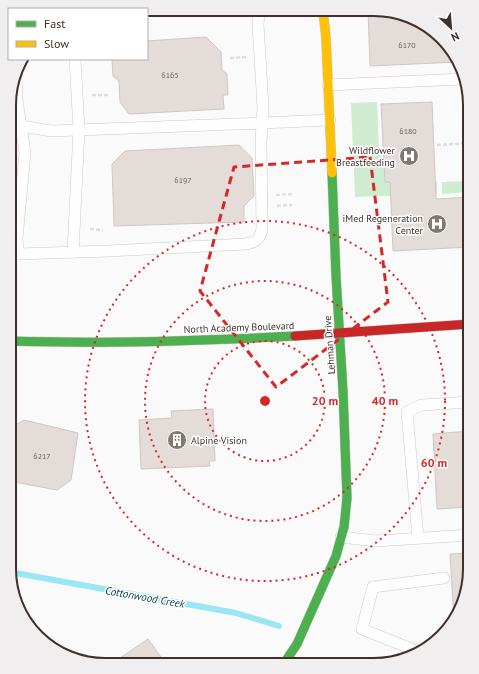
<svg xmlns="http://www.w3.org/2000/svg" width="479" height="674" viewBox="0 0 479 674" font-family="'PT Sans',sans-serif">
<rect width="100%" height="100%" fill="#fafafa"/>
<g fill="#cfebd0">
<polygon points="377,102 379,154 384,159 385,182 435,180 437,182 437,194 355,197 351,103"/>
<polygon points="470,181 470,192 442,194 442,182"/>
</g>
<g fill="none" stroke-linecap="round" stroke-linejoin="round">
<polyline stroke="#99e7f3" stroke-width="6" points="10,572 236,613 279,626"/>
</g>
<g fill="#e3dcd9" stroke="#cfc7c5">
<polygon points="368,10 386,10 432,29 459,62 370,66"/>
<polygon points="206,37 221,52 222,70 227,74 228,95 223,95 224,109 129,114 120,102 119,81 113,76 112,59 147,59 147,41"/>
<polygon points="432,102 436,199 470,197 470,247 393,251 390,182 385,182 381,104"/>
<polygon points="239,145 252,158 254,196 244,206 244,222 114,226 112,164 125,151"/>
<polygon points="213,409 215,461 209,461 210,466 141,469 139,420 172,418 171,411"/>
<polygon points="24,420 78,433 71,480 57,490 9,481 9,429"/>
<polygon points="470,431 470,507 437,509 433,434"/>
<polygon points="470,553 470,575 454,620 450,554"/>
<polygon points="148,639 166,664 111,664"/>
</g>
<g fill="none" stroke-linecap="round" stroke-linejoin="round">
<g stroke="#d0c8c6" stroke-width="12">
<g id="lane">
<polyline points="259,12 258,24 263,107 262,123 330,120"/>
<polyline points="328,85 464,79"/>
<polyline points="467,97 467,94"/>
<path d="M 10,120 L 21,126 L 52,131 L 262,123 L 261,143 L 262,229 C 260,239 256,242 246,244 L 108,251 L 18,254"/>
<polyline points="73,252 79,130 75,59"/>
<polyline points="10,253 18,254 17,238 25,153 17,100 16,75"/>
<polyline points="341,537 376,541 470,535"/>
<polyline points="418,538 407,412 421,405 470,402"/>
<polyline points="419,652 362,629 373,587 444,578"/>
</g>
</g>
<g stroke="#d0c8c6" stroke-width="10">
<g id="fast">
<path d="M 9,341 C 104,344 200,341 295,336"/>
<polyline points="283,665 297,644 336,556 344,527 347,498 343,391 336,276 332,173"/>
</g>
</g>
<g stroke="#d0c8c6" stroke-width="10">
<polyline id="slow" points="323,11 326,38 332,173"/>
</g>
<g stroke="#d0c8c6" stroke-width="10">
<polyline id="jam" points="295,336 470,324"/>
</g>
<g stroke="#dfdddd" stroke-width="2.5" stroke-dasharray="4 2" stroke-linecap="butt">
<polyline points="230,58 246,57"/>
<polyline points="92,95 109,95"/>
<polyline points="437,145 470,143"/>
<polyline points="276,195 292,194"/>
<polyline points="277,206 292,205"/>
<polyline points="90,229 103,230"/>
</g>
<use href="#lane" stroke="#fefefe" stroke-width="11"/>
<use href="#fast" stroke="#4caf50" stroke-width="9"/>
<use href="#slow" stroke="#ffc107" stroke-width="9"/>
<use href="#jam" stroke="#c62828" stroke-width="9"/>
</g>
<path fill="none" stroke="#d62828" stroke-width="3" stroke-dasharray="8 5" stroke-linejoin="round" d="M 370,157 L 388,302 L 276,387 L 200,291 L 234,167 Z"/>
<g fill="none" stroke="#d62828" stroke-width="2" stroke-dasharray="2 4">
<circle cx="265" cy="401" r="60"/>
<circle cx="265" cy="401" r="120"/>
<circle cx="265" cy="401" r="180"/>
</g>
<defs>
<g id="hospital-disc" transform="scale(1)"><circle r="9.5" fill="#817773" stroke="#fff"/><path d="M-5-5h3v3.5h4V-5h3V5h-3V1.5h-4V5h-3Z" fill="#fff"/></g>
<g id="building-disc" transform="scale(1)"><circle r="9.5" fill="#817773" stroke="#fff"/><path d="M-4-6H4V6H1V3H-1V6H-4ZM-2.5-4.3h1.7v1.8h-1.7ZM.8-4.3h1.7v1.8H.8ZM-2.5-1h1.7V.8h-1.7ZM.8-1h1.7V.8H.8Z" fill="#fff"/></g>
</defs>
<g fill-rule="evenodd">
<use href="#hospital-disc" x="409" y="156"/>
<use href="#hospital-disc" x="437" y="224"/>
<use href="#building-disc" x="177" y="440"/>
</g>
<g text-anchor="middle" stroke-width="3" stroke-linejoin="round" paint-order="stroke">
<g font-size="8" fill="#695b56">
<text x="407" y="48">6170</text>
<text x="170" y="78">6165</text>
<text x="408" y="134">6180</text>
<text x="183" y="183">6197</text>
<text x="42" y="459">6217</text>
</g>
<g font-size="10" fill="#40302b" stroke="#fff" text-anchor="end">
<text x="395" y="154">Wildflower<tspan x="395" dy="12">Breastfeeding</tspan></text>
<text x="423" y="222">iMed Regeneration<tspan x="423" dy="12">Center</tspan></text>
<text x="191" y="444" text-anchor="start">Alpine Vision</text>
</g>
<g font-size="10" fill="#40302b" stroke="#fff">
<text transform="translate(239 327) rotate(-2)" y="4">North Academy Boulevard</text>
<text transform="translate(329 345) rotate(-94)" y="4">Lehman Drive</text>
</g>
<g font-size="11" font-style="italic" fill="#083e45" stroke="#fff">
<text transform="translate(145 597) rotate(10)" y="4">Cottonwood Creek</text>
</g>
</g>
<path d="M0 0H479V674H0ZM105 16H374A89 89 0 0 1 463 105V569A89 89 0 0 1 374 658H105A89 89 0 0 1 16 569V105A89 89 0 0 1 105 16Z" fill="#f0eeee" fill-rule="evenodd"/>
<path fill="none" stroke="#40302b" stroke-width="2" d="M105 16H374A89 89 0 0 1 463 105V569A89 89 0 0 1 374 658H105A89 89 0 0 1 16 569V105A89 89 0 0 1 105 16Z"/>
<circle cx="265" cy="401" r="6" fill="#d62828" stroke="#fff" stroke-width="2"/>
<g font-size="12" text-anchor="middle" font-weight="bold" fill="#d62828" stroke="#fff" stroke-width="3" stroke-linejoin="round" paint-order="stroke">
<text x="325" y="405">20 m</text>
<text x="385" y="405">40 m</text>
<text x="434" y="467">60 m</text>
</g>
<rect x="8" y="8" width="140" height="52" fill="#ffffff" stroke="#b3acaa"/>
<rect x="16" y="21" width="20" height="6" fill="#4caf50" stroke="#b3acaa"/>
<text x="44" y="28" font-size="12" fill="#40302b">Fast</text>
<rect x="16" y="41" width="20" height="6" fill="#ffc107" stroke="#b3acaa"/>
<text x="44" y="48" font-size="12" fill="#40302b">Slow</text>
<g transform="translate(451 28) rotate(154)" stroke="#ffffff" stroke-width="3" paint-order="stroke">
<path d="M0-3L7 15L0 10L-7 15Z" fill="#40302b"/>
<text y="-6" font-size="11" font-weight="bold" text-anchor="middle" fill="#40302b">N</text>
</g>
</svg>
